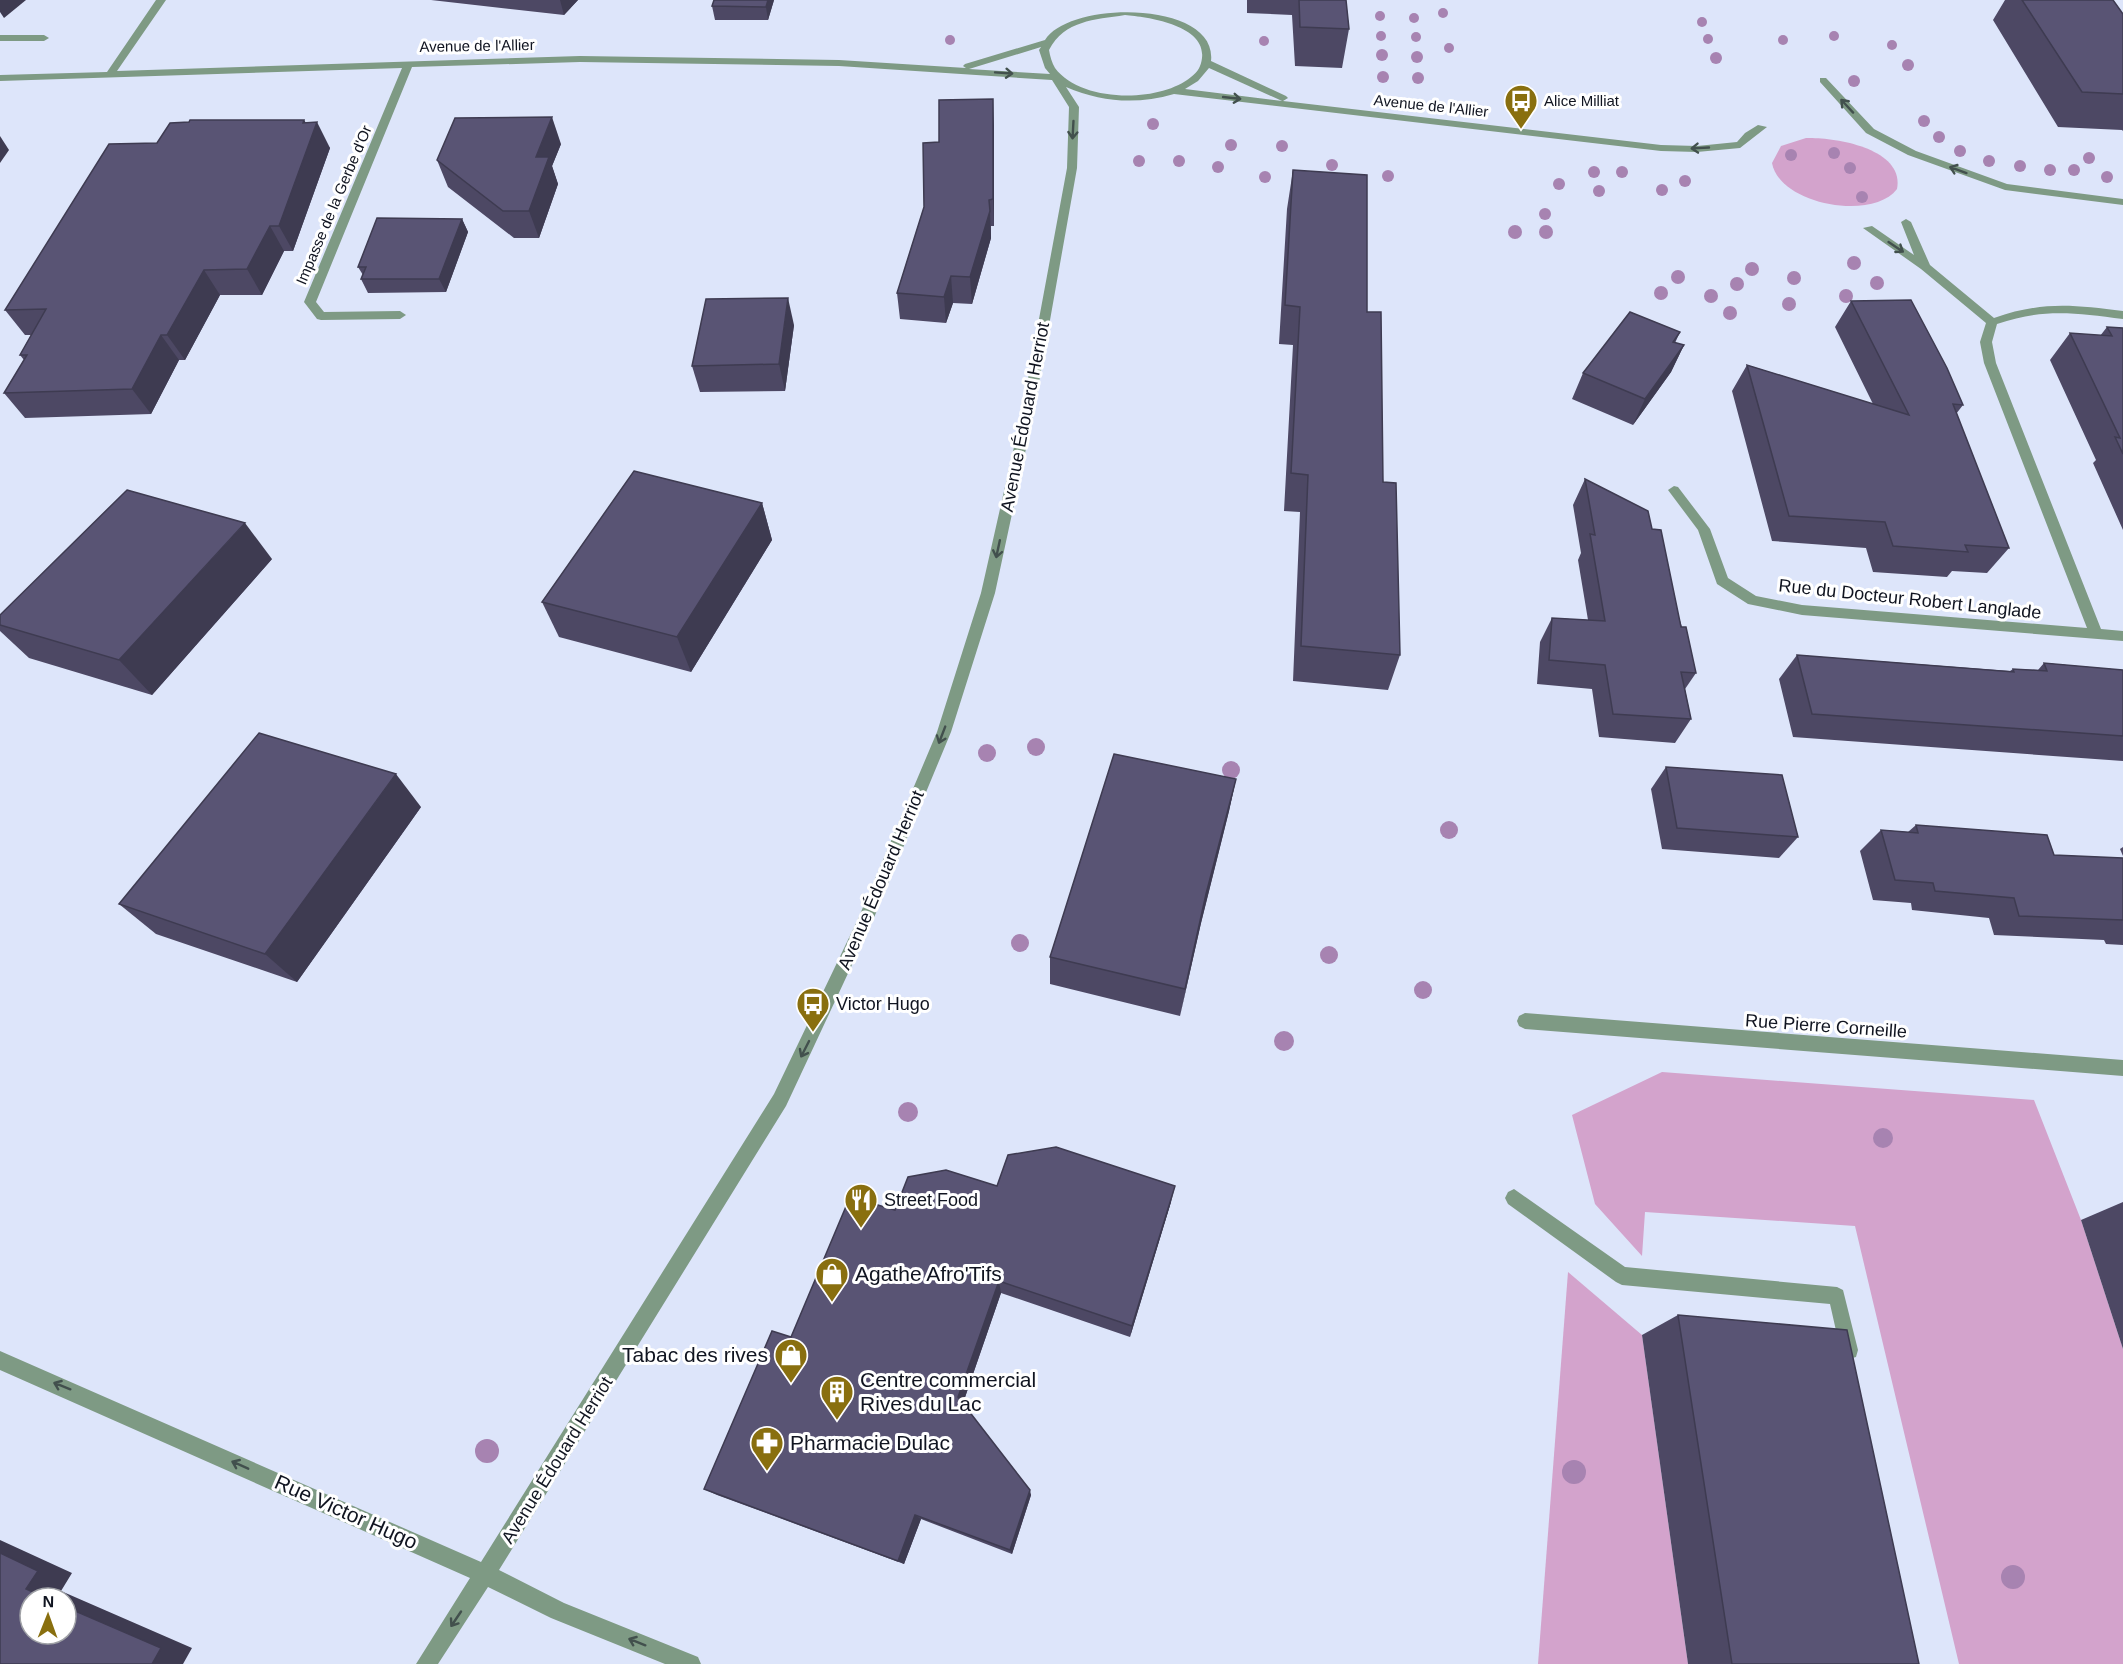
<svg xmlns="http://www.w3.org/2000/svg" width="2123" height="1664" viewBox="0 0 2123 1664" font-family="Arial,sans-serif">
<rect width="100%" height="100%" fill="#dde5fa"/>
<g fill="#d3a3cc">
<path d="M 1806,138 C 1834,137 1905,148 1897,189 C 1872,222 1779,204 1772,163 L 1781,146 Z"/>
<polygon points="1662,1072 2034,1100 2081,1220 2123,1349 2123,1664 1959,1664 1855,1226 1645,1212 1642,1256 1595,1204 1572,1115"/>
<polygon points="1568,1272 1642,1335 1688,1664 1538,1664"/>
</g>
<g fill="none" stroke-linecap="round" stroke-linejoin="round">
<polygon fill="#7e9a84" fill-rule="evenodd" points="1514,1189 1625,1267 1837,1287 1843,1290 1858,1350 1856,1357 1849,1359 1842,1357 1830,1304 1622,1285 1616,1282 1508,1204 1505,1198 1508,1192"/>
<g fill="#7e9a84" fill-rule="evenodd">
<path d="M 156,0 L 166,0 L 117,71 L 580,56 L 839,60 L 966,68 L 963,66 L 965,64 L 1045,40 C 1069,0 1218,0 1211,61 L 1286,96 L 1288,98 L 1283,101 L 1661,145 L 1697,146 L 1737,142 L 1745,133 L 1758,125 L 1767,127 L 1740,148 L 1697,152 L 1661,151 L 1174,94 C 1136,105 1102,102 1066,87 L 1079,107 L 1077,168 L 1033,416 L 995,593 L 951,732 L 873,920 L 786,1106 L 499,1570 L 564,1603 L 698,1657 L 701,1664 L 665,1664 L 551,1618 L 488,1587 L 438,1664 L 416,1664 L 470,1578 L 0,1370 L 0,1351 L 481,1562 L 774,1094 L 858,919 L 937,732 L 981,593 L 1021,416 L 1067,168 L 1069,107 L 1052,80 L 839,66 L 580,62 L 412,67 L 316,302 L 324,312 L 400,311 L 406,315 L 400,319 L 321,320 L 317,319 L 304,302 L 402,68 L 0,81 L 0,75 L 107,72 ZM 1125,15 C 1148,17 1206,25 1202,58 C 1201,66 1198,72 1191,77 C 1160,103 1081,103 1055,68 C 1052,63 1050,56 1049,50 C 1065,20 1094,20 1125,15 ZM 1041,47 L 1039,50 L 1045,68 L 1050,74 L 969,69 ZM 1209,68 L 1280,100 L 1282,101 L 1185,89 L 1198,81 Z"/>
<polygon points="0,35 44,35 49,38 44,41 0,41"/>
<polygon points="1820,78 1826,78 1874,129 1916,151 2007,184 2123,199 2123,205 2005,190 1908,155 1866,133 1820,82"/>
<path d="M 1906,219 L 1911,222 L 1930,265 L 1994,318 C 2042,301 2074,305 2123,311 L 2123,319 C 2075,313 2044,308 1997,324 L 1992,342 L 1996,363 L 2101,629 L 2123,631 L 2123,641 L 1802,615 L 1748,604 L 1717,584 L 1698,530 L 1668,490 L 1674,486 L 1678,487 L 1710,529 L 1728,578 L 1756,596 L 1802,605 L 2087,628 L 1984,363 L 1980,342 L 1986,323 L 1921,269 L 1863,228 L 1872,226 L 1914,255 L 1901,222 Z"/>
<polygon points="1525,1013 2123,1060 2123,1076 1525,1029 1519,1026 1517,1021 1519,1016"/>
</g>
</g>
<g fill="#a783b1">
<circle cx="1443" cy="13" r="5"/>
<circle cx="1380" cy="16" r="5"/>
<circle cx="1414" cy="18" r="5"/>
<circle cx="1702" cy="22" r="5"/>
<circle cx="1381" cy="36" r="5"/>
<circle cx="1834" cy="36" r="5"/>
<circle cx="1416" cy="37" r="5"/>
<circle cx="1708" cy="39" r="5"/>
<circle cx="950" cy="40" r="5"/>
<circle cx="1783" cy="40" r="5"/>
<circle cx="1264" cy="41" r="5"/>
<circle cx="1892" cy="45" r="5"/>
<circle cx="1449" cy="48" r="5"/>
<circle cx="1382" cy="55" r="6"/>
<circle cx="1417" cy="57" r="6"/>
<circle cx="1716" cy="58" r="6"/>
<circle cx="1908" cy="65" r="6"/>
<circle cx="1383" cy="77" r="6"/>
<circle cx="1418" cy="78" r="6"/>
<circle cx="1854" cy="81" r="6"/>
<circle cx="1924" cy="121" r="6"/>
<circle cx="1153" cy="124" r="6"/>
<circle cx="1939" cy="137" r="6"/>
<circle cx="1231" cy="145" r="6"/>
<circle cx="1282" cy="146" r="6"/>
<circle cx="1960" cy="151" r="6"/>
<circle cx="1834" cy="153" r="6"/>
<circle cx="1791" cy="155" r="6"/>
<circle cx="2089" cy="158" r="6"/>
<circle cx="1139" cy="161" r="6"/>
<circle cx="1179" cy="161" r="6"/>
<circle cx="1989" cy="161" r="6"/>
<circle cx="1332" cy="165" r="6"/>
<circle cx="2020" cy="166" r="6"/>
<circle cx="1218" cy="167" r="6"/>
<circle cx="1850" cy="168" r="6"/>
<circle cx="2050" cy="170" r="6"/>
<circle cx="2074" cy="170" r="6"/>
<circle cx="1594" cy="172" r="6"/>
<circle cx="1622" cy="172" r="6"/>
<circle cx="1388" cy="176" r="6"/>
<circle cx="1265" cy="177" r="6"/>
<circle cx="2107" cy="177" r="6"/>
<circle cx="1685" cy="181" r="6"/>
<circle cx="1559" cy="184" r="6"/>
<circle cx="1662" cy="190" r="6"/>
<circle cx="1599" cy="191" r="6"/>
<circle cx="1862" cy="197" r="6"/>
<circle cx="1545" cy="214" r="6"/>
<circle cx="1515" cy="232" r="7"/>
<circle cx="1546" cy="232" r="7"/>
<circle cx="1854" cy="263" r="7"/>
<circle cx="1752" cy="269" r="7"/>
<circle cx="1678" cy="277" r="7"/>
<circle cx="1794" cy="278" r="7"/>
<circle cx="1877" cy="283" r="7"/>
<circle cx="1737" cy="284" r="7"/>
<circle cx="1661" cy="293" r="7"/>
<circle cx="1711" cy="296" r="7"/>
<circle cx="1846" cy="296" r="7"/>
<circle cx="1789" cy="304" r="7"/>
<circle cx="1730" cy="313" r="7"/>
<circle cx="1036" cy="747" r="9"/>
<circle cx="987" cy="753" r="9"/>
<circle cx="1231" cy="770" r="9"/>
<circle cx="1449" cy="830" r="9"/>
<circle cx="1020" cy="943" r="9"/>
<circle cx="1329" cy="955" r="9"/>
<circle cx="1423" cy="990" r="9"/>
<circle cx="1284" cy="1041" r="10"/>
<circle cx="908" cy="1112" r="10"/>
<circle cx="1883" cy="1138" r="10"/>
<circle cx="487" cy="1451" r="12"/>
<circle cx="1574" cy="1472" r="12"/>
<circle cx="2013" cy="1577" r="12"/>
</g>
<g fill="#4d4864">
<polygon points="431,0 578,0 564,15"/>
<polygon points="774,0 768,20 715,20 712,6"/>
<polygon points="1247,0 1346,0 1349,29 1342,68 1295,66 1292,15 1247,13"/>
<polygon points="2005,0 2113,0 2123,14 2123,131 2122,130 2058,127 1993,20"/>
<polygon points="304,120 306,123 330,148 293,251 284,251 262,295 220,295 185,360 179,360 151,414 25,418 4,393 24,360 20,355 31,335 25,335 5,310 157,143"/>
<polygon points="994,125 994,226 991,226 991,238 972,304 953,303 946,323 900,319 897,293 924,207 939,142"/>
<polygon points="561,144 552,166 558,184 539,238 514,238 448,187 437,160"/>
<polygon points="1293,170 1367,312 1400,655 1388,690 1293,681 1300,512 1284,511 1293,345 1279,344 1287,209"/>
<polygon points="462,219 468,232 446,292 368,293 361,279 363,275 358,267"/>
<polygon points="1851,301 1963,405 1956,414 2009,548 1987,573 1952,571 1947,577 1873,572 1866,548 1772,541 1732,391 1747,365 1873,404 1835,327"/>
<polygon points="794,325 785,391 700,392 692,366"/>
<polygon points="2107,327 2123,328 2123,530 2093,463 2096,460 2050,360 2070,333 2100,336"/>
<polygon points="1680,332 1675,343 1684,345 1671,372 1633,425 1572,399 1583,373"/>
<polygon points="1585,479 1652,529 1696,673 1685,689 1691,719 1675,743 1599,737 1592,689 1537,684 1540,642 1552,618 1588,620 1578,560 1581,553 1573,505"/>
<polygon points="762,503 772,540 691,672 559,637 542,602"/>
<polygon points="272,559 152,695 29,658 0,631 0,615"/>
<polygon points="1797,655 2010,671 2013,669 2038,670 2044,663 2123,670 2123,761 1793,737 1779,679"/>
<polygon points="1666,767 1798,837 1779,858 1662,849 1651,789"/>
<polygon points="1236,779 1229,811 1201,923 1180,1016 1050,984 1050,957"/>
<polygon points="421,807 297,982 156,934 119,904"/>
<polygon points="1916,825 2054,855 2123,858 2123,945 2106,944 2104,940 1994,935 1989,918 1912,910 1911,903 1873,900 1860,851 1881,830 1908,832"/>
<polygon points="2123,847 2123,856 2120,849"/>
<polygon points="997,1186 1171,1202 1130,1337 1001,1293 963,1403 1031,1495 1012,1554 921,1519 904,1564 717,1495 704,1489 791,1337 895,1210"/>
<polygon points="2123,1202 2123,1349 2081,1220"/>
<polygon points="1678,1315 1919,1664 1688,1664 1642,1335"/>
</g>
<g fill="#3e3b51">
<polygon points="0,0 26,0 4,18 0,12"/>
<polygon points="560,0 578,0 564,15"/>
<polygon points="768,0 774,0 768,20 766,7"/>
<polygon points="993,99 994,125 994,226 993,199"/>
<polygon points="552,117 561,144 552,166 558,184 539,238 529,211 536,157"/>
<polygon points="304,120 312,136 317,122 330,148 293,251 279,226 303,123"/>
<polygon points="0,136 9,150 0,163"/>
<polygon points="990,211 991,238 972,304 970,277"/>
<polygon points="462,219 468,232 446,292 439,279"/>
<polygon points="270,226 284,251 262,295 247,269"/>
<polygon points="204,270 220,295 185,360 167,335"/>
<polygon points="951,276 953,303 946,323 944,297"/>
<polygon points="788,298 794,325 785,391 779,364"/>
<polygon points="161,335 179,360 151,414 132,389"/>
<polygon points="1684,345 1671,372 1633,425 1645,399"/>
<polygon points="762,503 772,540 691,672 677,637"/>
<polygon points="245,523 272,559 152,695 119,660"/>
<polygon points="396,774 421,807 297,982 265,954"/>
<polygon points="1236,779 1229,811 1201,923 1180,1016 1206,894"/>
<polygon points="1175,1186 1171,1202 1130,1337 1132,1326"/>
<polygon points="999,1281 1001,1293 962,1406 958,1397"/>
<polygon points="1030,1490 1031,1495 1012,1554 1010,1550"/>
<polygon points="915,1515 921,1519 904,1564 898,1561"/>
<polygon points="0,1540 72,1573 61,1591 192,1648 183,1664 152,1664 66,1607 66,1598 46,1598 26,1589 0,1553"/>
</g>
<g fill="#595474" stroke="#3e3b51" stroke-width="1.5">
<polygon points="714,0 768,0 766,7 712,6"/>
<polygon points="1299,0 1346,0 1349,29 1300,27"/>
<polygon points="2022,0 2113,0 2123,14 2123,94 2082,92"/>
<polygon points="993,99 993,199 989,200 990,211 970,277 951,276 944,297 897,293 924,207 923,143 939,142 939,100"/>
<polygon points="552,117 536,157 549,157 529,211 503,211 437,160 455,118"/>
<polygon points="190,120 304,120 303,123 317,122 279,226 270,226 247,269 204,270 167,335 161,335 132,389 4,393 27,355 20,355 46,309 5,310 109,144 157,143 170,123 189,122"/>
<polygon points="1293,170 1367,175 1367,312 1381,312 1383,482 1396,483 1400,655 1301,646 1308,475 1291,473 1300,307 1285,305"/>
<polygon points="377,218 462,219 439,279 361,279 366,267 358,267"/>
<polygon points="788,298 779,364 692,366 706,299"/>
<polygon points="1911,300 1947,368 1963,405 1953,404 2009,548 1965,545 1968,552 1893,546 1885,522 1789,516 1747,365 1909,415 1851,301"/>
<polygon points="1630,312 1680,332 1673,342 1684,345 1645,399 1583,373"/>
<polygon points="2107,327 2123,328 2123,454 2115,437 2120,438 2070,333 2112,336"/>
<polygon points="634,471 762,503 677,637 542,602"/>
<polygon points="1585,479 1648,511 1652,529 1661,530 1681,627 1686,627 1696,673 1681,672 1691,719 1613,714 1605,665 1549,660 1552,618 1605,621 1590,534 1595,535"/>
<polygon points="127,490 245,523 119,660 0,625 0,615"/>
<polygon points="1797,655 2014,672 2013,669 2047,671 2044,663 2123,670 2123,736 1812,714"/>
<polygon points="259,733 396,774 265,954 119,904"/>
<polygon points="1114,754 1236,779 1206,894 1185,989 1050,957"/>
<polygon points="1666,767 1782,775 1798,837 1677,828"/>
<polygon points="1916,825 2047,835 2054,855 2123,858 2123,920 2019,916 2014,898 1935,891 1933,883 1895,880 1881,830 1918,833"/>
<polygon points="1056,1147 1175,1186 1132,1326 999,1281 958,1397 1030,1490 1010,1550 915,1515 898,1561 704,1489 772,1331 791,1337 850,1197 895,1210 908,1177 946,1170 997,1186 1008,1155"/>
<polygon points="1678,1315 1847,1330 1919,1664 1732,1664"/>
<polygon points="0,1553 38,1571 26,1589 46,1598 30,1598 30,1634 66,1634 66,1607 161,1648 152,1664 0,1664"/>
</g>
<defs><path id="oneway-shaft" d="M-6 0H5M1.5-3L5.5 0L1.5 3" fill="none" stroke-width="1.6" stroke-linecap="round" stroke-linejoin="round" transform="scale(1.5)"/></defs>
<g stroke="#42504d">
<use href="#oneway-shaft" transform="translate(1004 73) rotate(4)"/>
<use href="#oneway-shaft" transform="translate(1232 98) rotate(6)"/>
<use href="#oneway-shaft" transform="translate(1847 106) rotate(-133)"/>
<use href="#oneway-shaft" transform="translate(1073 130) rotate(93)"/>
<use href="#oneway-shaft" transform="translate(1700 148) rotate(177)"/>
<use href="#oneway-shaft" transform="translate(1958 170) rotate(-160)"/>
<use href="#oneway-shaft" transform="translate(1896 247) rotate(34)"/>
<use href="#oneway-shaft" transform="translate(998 549) rotate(102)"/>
<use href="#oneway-shaft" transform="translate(942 735) rotate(111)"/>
<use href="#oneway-shaft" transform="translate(805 1049) rotate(117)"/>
<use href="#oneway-shaft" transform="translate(62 1386) rotate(-158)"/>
<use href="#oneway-shaft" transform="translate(240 1465) rotate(-156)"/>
<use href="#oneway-shaft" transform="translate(456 1619) rotate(124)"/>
<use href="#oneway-shaft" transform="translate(637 1642) rotate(-158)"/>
</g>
<defs>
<g id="bus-pin" transform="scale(1.725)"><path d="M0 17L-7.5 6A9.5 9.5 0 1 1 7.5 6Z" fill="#896f0f" stroke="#fff"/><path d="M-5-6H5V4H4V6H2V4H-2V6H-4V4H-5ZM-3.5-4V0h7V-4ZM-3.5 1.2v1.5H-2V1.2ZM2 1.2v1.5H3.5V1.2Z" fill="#fff"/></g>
<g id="restaurant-pin" transform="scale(1.725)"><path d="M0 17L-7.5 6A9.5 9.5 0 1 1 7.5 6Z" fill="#896f0f" stroke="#fff"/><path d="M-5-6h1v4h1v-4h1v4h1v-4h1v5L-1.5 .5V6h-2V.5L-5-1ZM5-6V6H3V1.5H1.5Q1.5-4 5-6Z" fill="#fff"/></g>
<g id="shop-pin" transform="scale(1.725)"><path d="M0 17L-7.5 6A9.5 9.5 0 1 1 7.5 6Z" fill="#896f0f" stroke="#fff"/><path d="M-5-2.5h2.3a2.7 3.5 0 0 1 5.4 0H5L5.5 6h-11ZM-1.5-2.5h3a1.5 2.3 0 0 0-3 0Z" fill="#fff"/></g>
<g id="building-pin" transform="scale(1.725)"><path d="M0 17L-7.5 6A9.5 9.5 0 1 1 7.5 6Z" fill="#896f0f" stroke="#fff"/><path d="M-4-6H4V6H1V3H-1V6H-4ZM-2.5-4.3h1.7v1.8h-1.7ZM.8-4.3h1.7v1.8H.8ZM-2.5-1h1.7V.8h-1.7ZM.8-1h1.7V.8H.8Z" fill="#fff"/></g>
<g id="pharmacy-pin" transform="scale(1.725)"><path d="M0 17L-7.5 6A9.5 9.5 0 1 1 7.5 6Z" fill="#896f0f" stroke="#fff"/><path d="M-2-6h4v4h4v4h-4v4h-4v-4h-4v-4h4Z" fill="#fff"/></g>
</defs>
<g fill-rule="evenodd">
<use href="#bus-pin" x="1521" y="101"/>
<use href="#bus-pin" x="813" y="1004"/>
<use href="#restaurant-pin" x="861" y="1200"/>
<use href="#shop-pin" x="832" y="1274"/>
<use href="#shop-pin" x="791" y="1355"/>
<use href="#building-pin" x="837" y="1392"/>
<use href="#pharmacy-pin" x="767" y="1443"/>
</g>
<g text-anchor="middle" stroke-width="6" stroke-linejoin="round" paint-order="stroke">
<g font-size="15" fill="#101420" stroke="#fff">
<text transform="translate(477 46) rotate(-1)" y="5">Avenue de l'Allier</text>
<text transform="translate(1431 106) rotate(6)" y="5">Avenue de l'Allier</text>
<text transform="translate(334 205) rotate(-67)" y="5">Impasse de la Gerbe d'Or</text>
</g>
<g font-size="15" fill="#101420" stroke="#fff" text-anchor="start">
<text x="1544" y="106">Alice Milliat</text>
</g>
<g font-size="18" fill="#101420" stroke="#fff">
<text transform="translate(1025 417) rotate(-79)" y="6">Avenue Édouard Herriot</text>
<text transform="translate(1910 599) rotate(6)" y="6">Rue du Docteur Robert Langlade</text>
<text transform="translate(881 880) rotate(-67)" y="6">Avenue Édouard Herriot</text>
<text transform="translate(1826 1026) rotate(4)" y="6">Rue Pierre Corneille</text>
<text transform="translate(557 1460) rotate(-58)" y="6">Avenue Édouard Herriot</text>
</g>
<g font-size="18" fill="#101420" stroke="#fff" text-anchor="start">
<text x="836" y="1010">Victor Hugo</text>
<text x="884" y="1206">Street Food</text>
</g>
<g font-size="21" fill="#101420" stroke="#fff" text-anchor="start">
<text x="855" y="1281">Agathe Afro'Tifs</text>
<text x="768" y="1362" text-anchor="end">Tabac des rives</text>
<text x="860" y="1387">Centre commercial<tspan x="860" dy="24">Rives du Lac</tspan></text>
<text x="790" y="1450">Pharmacie Dulac</text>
</g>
<g font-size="21" fill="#101420" stroke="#fff">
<text transform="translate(346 1512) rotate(24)" y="7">Rue Victor Hugo</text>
</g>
</g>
<g transform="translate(48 1616) rotate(1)"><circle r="28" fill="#ffffff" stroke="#9fa1a6" stroke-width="1.5"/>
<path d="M0-4.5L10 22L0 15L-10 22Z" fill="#896f0f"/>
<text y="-9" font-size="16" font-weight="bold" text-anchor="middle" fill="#101420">N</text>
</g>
</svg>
